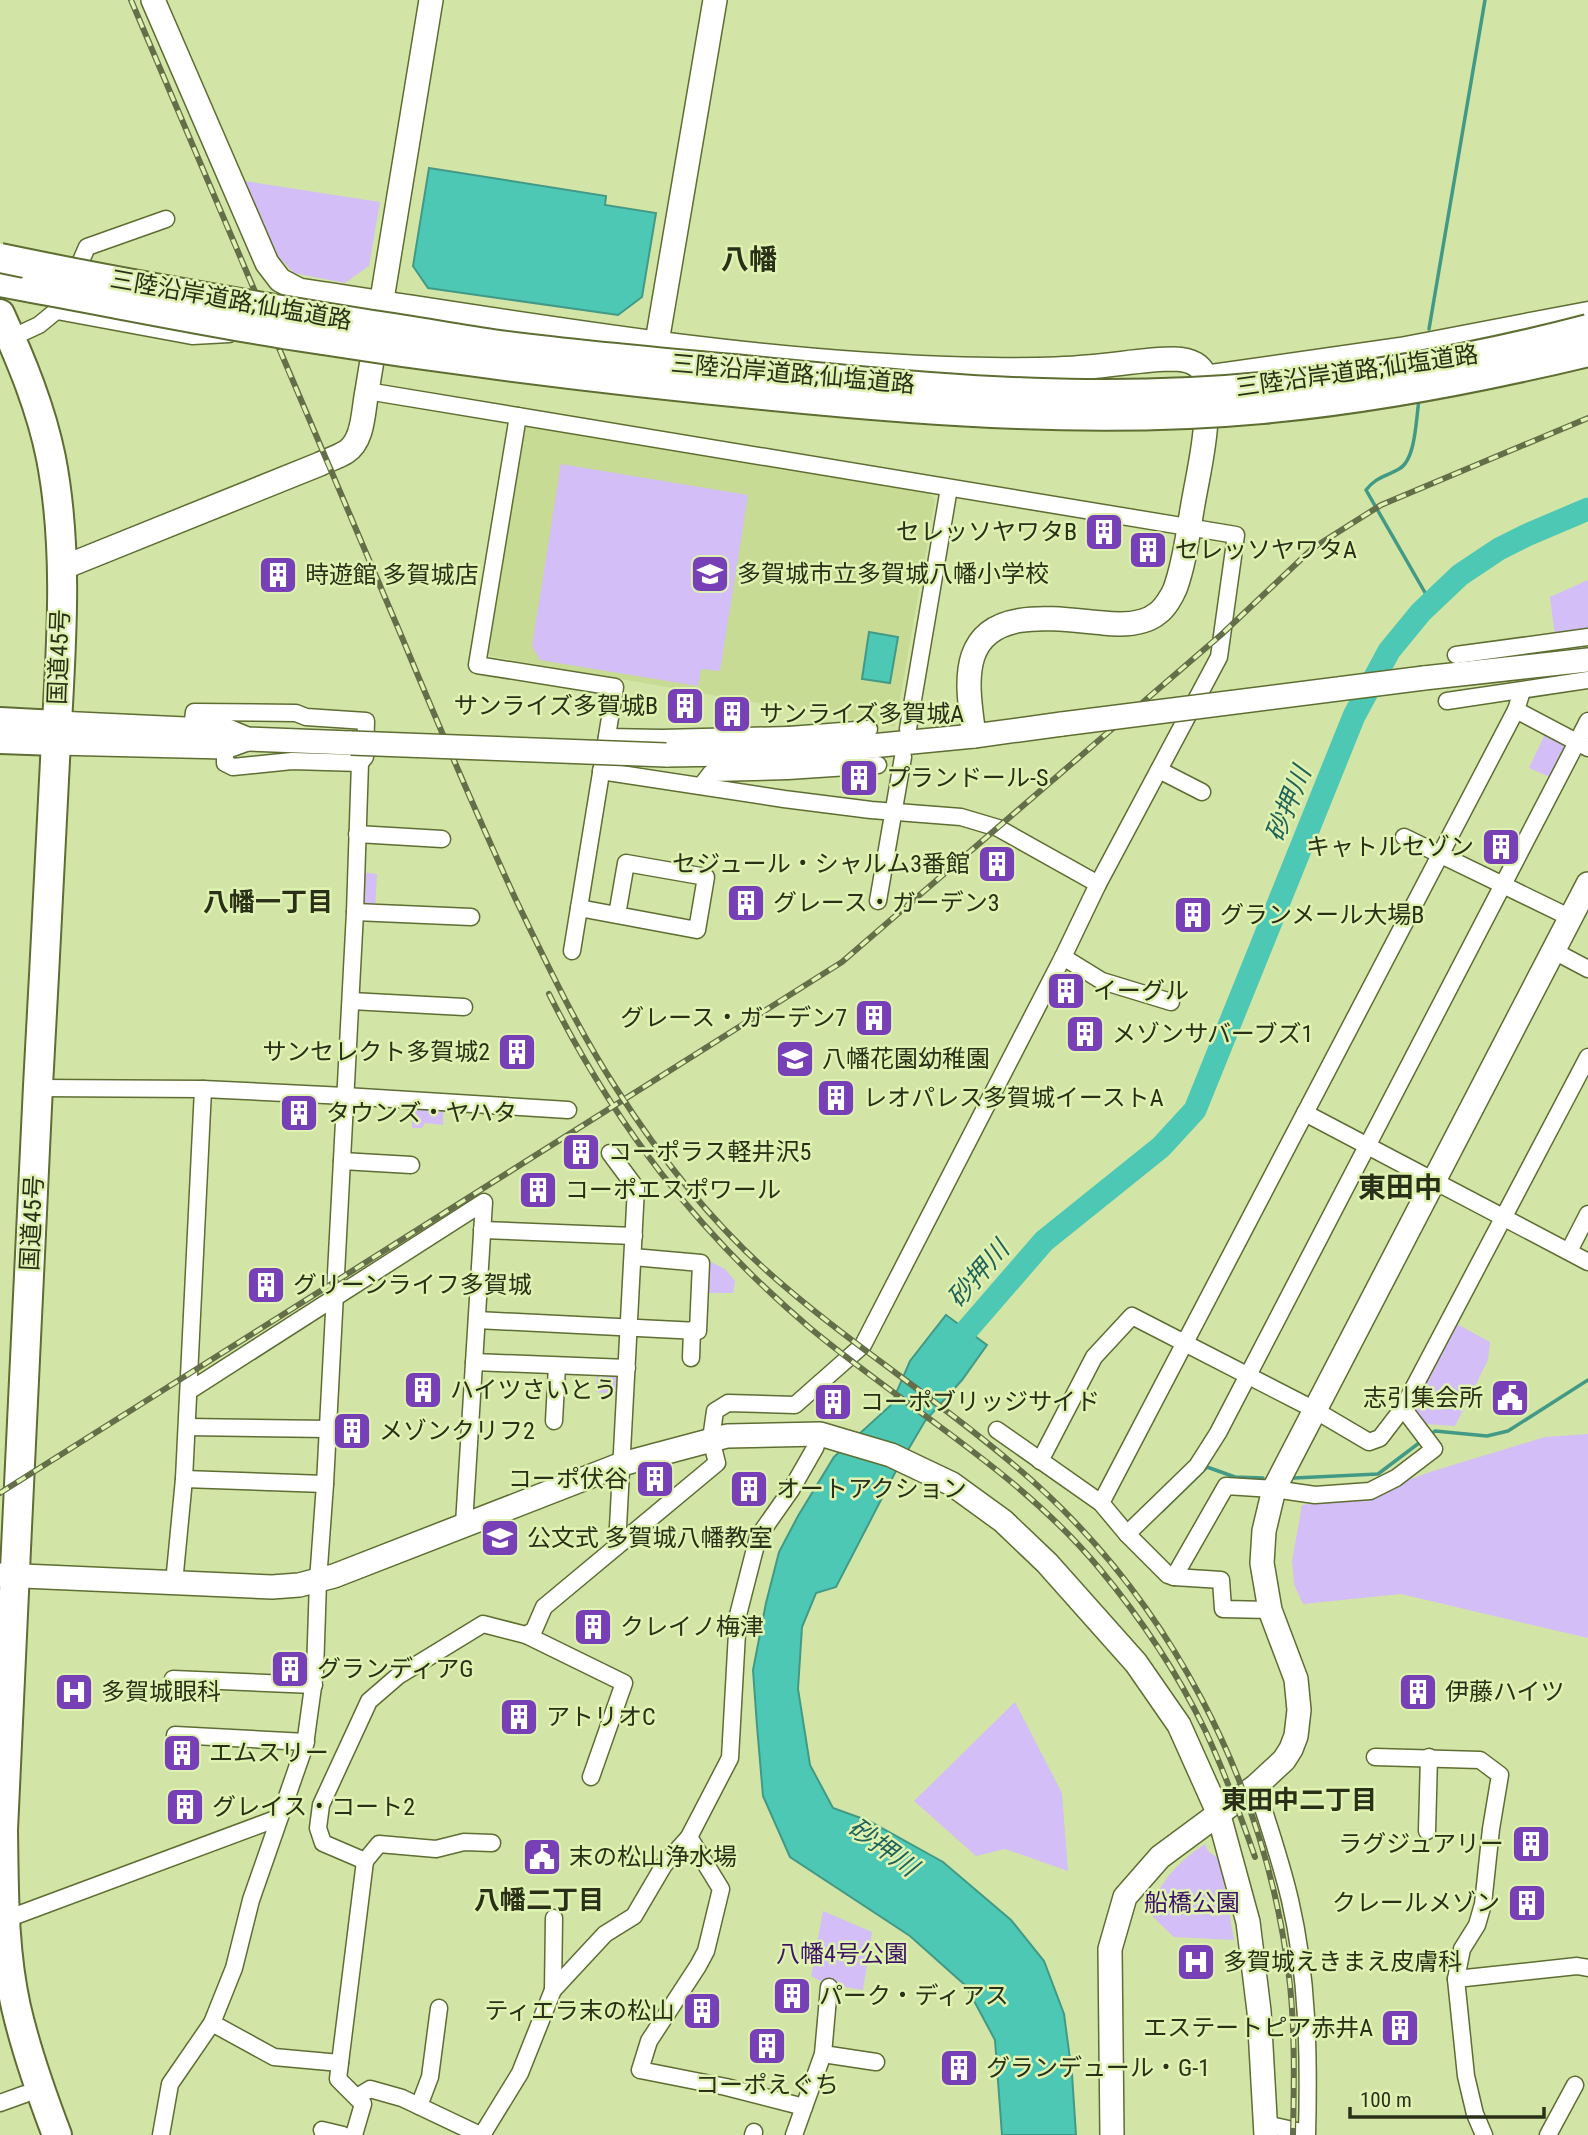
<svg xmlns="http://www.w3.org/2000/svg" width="1588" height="2135" viewBox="0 0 1588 2135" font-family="'Roboto Condensed','Noto Sans JP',sans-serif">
<rect width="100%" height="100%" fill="#d2e5a6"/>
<polygon fill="#c7db94" points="524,424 928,492 935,500 895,727 490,656 486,647"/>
<g fill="#d3bef7">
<polygon points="245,181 380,202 369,266 345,283 294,273 277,255"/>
<polygon points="561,464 748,495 720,671 701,669 698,686 540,660 532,646"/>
<polygon points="1588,580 1588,631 1555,636 1550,597"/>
<polygon points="1547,730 1565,743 1567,748 1552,778 1529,768"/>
<polygon points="361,872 377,874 375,910 364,909 357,900"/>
<polygon points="412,1108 443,1111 443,1125 425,1123 422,1128 412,1128"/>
<polygon points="707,1260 725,1269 735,1281 733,1293 705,1293"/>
<polygon points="1455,1323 1490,1342 1488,1360 1455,1426 1425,1424 1412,1403"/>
<polygon points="597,1376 617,1377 617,1394 596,1392"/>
<polygon points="1588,1434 1588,1638 1401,1594 1303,1604 1294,1584 1292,1561 1302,1505 1372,1493 1430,1472 1545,1437"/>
<polygon points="1015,1702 1062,1793 1068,1871 1005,1849 976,1856 914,1801"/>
<path d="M 1205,1844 L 1208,1851 L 1220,1860 L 1234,1940 L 1174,1937 L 1147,1911 C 1164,1879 1175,1864 1205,1844 Z"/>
<polygon points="823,1911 872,1932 863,1990 826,1984 811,1976"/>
</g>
<g fill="#4cc8b5" stroke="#429a86" stroke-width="2">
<polygon points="429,168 606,196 605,205 656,213 642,297 618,315 428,288 413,266"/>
<polygon points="869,632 898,637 890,683 862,679"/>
<polygon points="946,1315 987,1345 962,1380 925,1421 898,1467 836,1587 816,1593 802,1627 798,1689 810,1765 833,1808 869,1821 943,1862 1011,1920 1044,1961 1064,2014 1072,2074 1076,2135 1002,2135 995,2040 966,1986 910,1936 790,1857 763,1796 757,1726 753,1670 766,1603 779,1552 798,1516 834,1457 891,1405 910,1361"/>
</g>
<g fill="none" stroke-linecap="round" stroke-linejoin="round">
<g stroke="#429a86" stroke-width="3.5">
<polyline points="1429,329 1485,0"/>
<path d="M 1419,400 C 1416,418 1416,460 1399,469 C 1385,477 1376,477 1366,490 L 1431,603"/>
<polyline points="1429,1436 1435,1431 1487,1436 1508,1431 1588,1380"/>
<polyline points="1294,1478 1378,1474 1423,1440"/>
<polyline points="1162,1511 1207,1467 1235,1477 1263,1478"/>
</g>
<polyline stroke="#4cc8b5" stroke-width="23" points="947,1353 1044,1241 1161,1147 1195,1110 1354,716 1389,651 1421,612 1460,575 1499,549 1527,535 1588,509"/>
<g stroke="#5e6d32" stroke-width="19">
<g id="street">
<polyline points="57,311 192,336 229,334"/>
<polyline points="11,338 39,325 61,307 87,247 166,219"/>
<polyline points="1204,374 1400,346 1588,310"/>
<polyline points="518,416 477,665 615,687 572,951"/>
<polyline points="1456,655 1588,637"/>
<polyline points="1447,701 1588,680"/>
<polyline points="1516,710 1588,748"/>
<polyline points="908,729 949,488"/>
<polyline points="607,737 662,738 789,735"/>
<polyline points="789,740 789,735 869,729"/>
<polyline points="225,747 225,763 233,767 292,761 360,763"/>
<polyline points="1159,770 1202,792"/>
<polyline points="601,771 784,799 871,810 961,817 998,828 1098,884"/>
<polyline points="701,786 711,773 788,771 878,765"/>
<polyline points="357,834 442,839"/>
<polyline points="1404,837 1571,918"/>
<polyline points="878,901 903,757"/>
<polyline points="579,908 697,930 706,877 626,863 617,915"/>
<polyline points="355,912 471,917"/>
<polyline points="1554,951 1588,969"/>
<polyline points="1063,957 1102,981 1171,1002"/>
<polyline points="351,1001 464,1007"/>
<polyline points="38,1088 203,1089 345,1096 568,1110"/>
<polyline points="1305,1113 1588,1262"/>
<polyline points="610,1153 636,1188 617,1546"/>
<polyline points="342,1161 411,1165"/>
<polyline points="482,1230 634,1236"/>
<polyline points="1569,1251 1588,1214"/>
<polyline points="477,1320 698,1331 701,1263 633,1257"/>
<polyline points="691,1358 692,1330"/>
<polyline points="474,1362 627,1368"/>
<polyline points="189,1391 484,1202 464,1524"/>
<polyline points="554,1421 557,1366"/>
<polyline points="187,1427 328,1429"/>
<polyline points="997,1430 1101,1503 1127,1534 1168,1575 1174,1577 1221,1580 1223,1609 1270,1610"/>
<polyline points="1040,1461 1094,1357 1132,1316 1313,1409 1369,1442 1380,1438 1403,1408 1588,1057"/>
<polyline points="184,1479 325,1484"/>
<polyline points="1101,1503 1516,710 1522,691"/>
<polyline points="1127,1534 1197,1466 1218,1433 1588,721"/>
<polyline points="1174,1577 1226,1486 1274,1489 1315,1495 1370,1491 1396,1478 1434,1449 1403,1408"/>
<polyline points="174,1583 184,1479 203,1089"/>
<polyline points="526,1635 624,1683 591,1777"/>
<polyline points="173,1679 314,1685"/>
<polyline points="175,1735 306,1742"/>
<polyline points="1375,1757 1480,1760 1500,1775 1491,1829 1483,1904 1477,1925 1462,1949 1456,1979 1466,2076 1475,2114 1484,2135"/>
<path d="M 1256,1786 C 1268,1824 1281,1861 1290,1900 C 1308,1977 1309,2056 1307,2135"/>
<polyline points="1427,1831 1429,1757"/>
<polyline points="689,1837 721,1889 706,1951 698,1966 649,2041 640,2070 726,2087 804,2107"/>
<polyline points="365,1861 379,1844 436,1849 464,1842 492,1843"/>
<polyline points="4,1920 278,1818"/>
<polyline points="1456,1979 1577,1966 1588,1968"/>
<polyline points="553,1990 554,1918"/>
<polyline points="212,2023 274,2057 340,2063"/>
<polyline points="823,2054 876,2062"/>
<polyline points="357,2097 370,2089 402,2098 480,2135"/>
<polyline points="0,2103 25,2094"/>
<polyline points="419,2106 430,2077 439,2008"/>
<polyline points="1266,2124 1297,2131 1301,2135"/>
<polyline points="322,2130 343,2135"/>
<polyline points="161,2135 170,2084 212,2023 234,1968 251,1900 305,1745 315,1672 318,1581 325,1484 355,912 360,763 365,757 366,721 306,717 296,713 194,712 192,728"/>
<polyline points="354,2135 363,2104 338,2079 365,1861 323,1843 318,1828 321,1805 369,1701 398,1676 483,1624 526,1635 534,1630 544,1607 717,1463 711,1439 715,1411 728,1403 795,1405 863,1345 1063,957 1098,884 1219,657 1236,535 367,391"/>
<polyline points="482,2135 520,2073 553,1990 605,1934 634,1916 664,1865 689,1837 730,1758 738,1615 758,1537 791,1490 815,1448 820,1434"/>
<polyline points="753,2135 754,2132"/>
<polyline points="794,2135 823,2054 829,1987"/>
<polyline points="1548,2135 1575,2085"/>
</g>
</g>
<g stroke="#5e6d32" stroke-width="26">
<g id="secondary">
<path d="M 153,0 L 267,263 L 280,280 L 299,290 C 520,323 740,363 963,369 C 1003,370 1048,371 1087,367 C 1116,365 1145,359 1174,359 C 1214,360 1208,389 1206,418 C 1205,447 1198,475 1193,504 C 1188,532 1185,562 1175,589 C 1172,596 1165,608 1158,613 C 1144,625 1121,625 1103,623 C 1062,620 990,605 973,656 C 965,680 971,711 974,736"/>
<polyline points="657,342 715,0"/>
<path d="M 62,568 L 320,464 C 328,460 338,457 346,452 C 364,441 363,410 367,391 L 431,0"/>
<polyline points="1424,678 1588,660"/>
<polyline points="57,723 228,731 247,739 351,743"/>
<polyline points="56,743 225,747 247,739"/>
<polyline points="666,755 799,753 974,736 1062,724"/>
<polyline points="0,1575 272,1587 299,1585 334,1576 622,1464 727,1436 820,1434 891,1455 952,1484 1003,1521 1047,1563 1136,1663 1179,1725 1218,1812 1248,1922 1259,2011 1266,2135"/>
<polyline points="1112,2135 1110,1949 1125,1897 1160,1857 1256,1786 1284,1760 1291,1749 1296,1736 1299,1710 1296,1679 1270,1610 1262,1563 1264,1531 1274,1489 1588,884"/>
</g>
</g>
<g stroke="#5e6d32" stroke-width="28">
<g id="primary">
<polyline points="0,720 57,723"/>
<polyline points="0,741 56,743"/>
</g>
</g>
<g stroke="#5e6d32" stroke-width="32">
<g id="highway">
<polyline points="0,282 32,288"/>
<path d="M 0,314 C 21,360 41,408 51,458 C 69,551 61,648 56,741 C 51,856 44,971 38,1086 C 25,1334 15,1582 3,1830 C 4,1889 3,1948 16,2007 C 26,2051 41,2093 57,2135"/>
</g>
</g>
<use href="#street" stroke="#fff" stroke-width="16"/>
<use href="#secondary" stroke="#fff" stroke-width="23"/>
<use href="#primary" stroke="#fff" stroke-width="24"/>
<use href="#highway" stroke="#fff" stroke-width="28"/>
<g stroke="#646f49" stroke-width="6">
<g id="rail">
<path d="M 131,0 C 221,212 311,424 401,635 C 438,724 476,813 516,900 C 547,964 577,1028 616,1088 C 658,1154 709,1219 767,1271 C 845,1341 935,1397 1014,1465 C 1168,1594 1268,1786 1290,1985 C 1295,2034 1294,2085 1293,2135"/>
<path d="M 549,994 C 615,1125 697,1232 810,1328 C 906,1408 1018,1471 1099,1568 C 1139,1616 1177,1672 1205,1730 C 1224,1771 1240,1814 1255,1857"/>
<polyline points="0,1493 842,962 1222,634 1313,548 1381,505 1588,418"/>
</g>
</g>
<use href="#rail" stroke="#dff2b2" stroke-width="3.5" stroke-dasharray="10" stroke-linecap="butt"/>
<g stroke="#5e6d32" stroke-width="26" stroke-linecap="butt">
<g id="secondary-bridge">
<polyline points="1062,724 1424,678"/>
<polyline points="351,743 666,755"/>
</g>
</g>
<g stroke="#5e6d32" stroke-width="32" stroke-linecap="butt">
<g id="highway-bridge">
<path d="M 0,258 C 124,284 248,305 373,325 C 415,331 458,339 500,345 C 577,355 655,362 733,369 C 850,380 968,393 1086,394 C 1256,396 1424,372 1588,329"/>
<path d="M 32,288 C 120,304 207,322 296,336 C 454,361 613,381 773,396 C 935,412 1099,424 1262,409 C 1372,399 1480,378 1588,352"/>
</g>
</g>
<use href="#secondary-bridge" stroke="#fff" stroke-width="23"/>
<use href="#highway-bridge" stroke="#fff" stroke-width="28"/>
</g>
<defs>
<g id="building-square" transform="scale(2.0125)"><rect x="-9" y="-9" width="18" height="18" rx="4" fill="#7740b7" stroke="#dff2b2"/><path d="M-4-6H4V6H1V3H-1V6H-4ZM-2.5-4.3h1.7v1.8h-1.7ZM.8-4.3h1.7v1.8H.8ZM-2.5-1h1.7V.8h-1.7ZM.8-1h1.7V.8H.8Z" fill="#fff"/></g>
<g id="school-square" transform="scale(2.0125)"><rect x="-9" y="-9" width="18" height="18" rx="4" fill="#7740b7" stroke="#dff2b2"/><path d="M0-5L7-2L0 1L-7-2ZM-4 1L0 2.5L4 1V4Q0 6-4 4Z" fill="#fff"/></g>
<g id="civic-square" transform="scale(2.0125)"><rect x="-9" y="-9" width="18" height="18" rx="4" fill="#7740b7" stroke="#dff2b2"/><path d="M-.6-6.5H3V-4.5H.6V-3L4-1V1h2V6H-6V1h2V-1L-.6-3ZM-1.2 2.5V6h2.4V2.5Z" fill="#fff"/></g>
<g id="hospital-square" transform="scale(2.0125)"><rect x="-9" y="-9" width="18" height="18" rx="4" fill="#7740b7" stroke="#dff2b2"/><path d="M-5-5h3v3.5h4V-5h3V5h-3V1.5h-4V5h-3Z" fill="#fff"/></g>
</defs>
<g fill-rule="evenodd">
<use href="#building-square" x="1104" y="532"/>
<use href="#building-square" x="1148" y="550"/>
<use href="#school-square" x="710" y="574"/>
<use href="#building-square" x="278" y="575"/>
<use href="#building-square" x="685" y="706"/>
<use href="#building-square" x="732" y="714"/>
<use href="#building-square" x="859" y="778"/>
<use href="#building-square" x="1501" y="847"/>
<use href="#building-square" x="997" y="864"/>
<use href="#building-square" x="746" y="903"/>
<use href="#building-square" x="1193" y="915"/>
<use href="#building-square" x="1066" y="991"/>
<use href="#building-square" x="874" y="1018"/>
<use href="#building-square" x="1085" y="1034"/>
<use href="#building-square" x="517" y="1052"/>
<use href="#school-square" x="795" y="1059"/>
<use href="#building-square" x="836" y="1098"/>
<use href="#building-square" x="299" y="1113"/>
<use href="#building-square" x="581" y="1152"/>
<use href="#building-square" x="538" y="1190"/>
<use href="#building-square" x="266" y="1285"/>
<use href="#building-square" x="423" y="1390"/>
<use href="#civic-square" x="1510" y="1398"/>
<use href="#building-square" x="833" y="1402"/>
<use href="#building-square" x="352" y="1431"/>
<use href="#building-square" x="655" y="1479"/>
<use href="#building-square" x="749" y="1489"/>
<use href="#school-square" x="500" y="1538"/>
<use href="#building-square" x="593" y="1627"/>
<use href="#building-square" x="290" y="1669"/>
<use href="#hospital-square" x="74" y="1692"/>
<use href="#building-square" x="1418" y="1692"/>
<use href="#building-square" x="519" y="1717"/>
<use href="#building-square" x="182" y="1753"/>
<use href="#building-square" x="185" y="1807"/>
<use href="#building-square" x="1531" y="1844"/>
<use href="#civic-square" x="542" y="1857"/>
<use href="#building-square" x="1527" y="1903"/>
<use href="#hospital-square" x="1196" y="1962"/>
<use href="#building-square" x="792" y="1996"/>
<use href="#building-square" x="702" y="2011"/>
<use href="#building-square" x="1400" y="2028"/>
<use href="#building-square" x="767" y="2046"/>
<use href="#building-square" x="959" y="2068"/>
</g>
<g text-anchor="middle" stroke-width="5" stroke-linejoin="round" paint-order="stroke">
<g font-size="24" fill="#293017" stroke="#dff2b2">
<text transform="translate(231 300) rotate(10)" y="8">三陸沿岸道路;仙塩道路</text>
<text transform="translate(1357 371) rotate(-8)" y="8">三陸沿岸道路;仙塩道路</text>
<text transform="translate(793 374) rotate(5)" y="8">三陸沿岸道路;仙塩道路</text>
<text transform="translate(59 657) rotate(-88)" y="8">国道45号</text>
<text transform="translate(32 1223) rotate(-87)" y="8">国道45号</text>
</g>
<g font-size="24" fill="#293017" stroke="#dff2b2" text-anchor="start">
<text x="1077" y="540" text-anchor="end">セレッソヤワタB</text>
<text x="1175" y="558">セレッソヤワタA</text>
<text x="737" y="582">多賀城市立多賀城八幡小学校</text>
<text x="305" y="583">時遊館 多賀城店</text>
<text x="658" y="714" text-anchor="end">サンライズ多賀城B</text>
<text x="759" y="722">サンライズ多賀城A</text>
<text x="886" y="786">プランドール-S</text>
<text x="1474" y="855" text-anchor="end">キャトルセゾン</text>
<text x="970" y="872" text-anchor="end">セジュール・シャルム3番館</text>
<text x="773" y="911">グレース・ガーデン3</text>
<text x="1220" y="923">グランメール大場B</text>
<text x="1093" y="999">イーグル</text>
<text x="847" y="1026" text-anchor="end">グレース・ガーデン7</text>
<text x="1112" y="1042">メゾンサバーブズ1</text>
<text x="490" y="1060" text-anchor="end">サンセレクト多賀城2</text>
<text x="822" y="1067">八幡花園幼稚園</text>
<text x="863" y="1106">レオパレス多賀城イーストA</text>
<text x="326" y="1121">タウンズ・ヤハタ</text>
<text x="608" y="1160">コーポラス軽井沢5</text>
<text x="565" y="1198">コーポエスポワール</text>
<text x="293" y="1293">グリーンライフ多賀城</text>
<text x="450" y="1398">ハイツさいとう</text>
<text x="1483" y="1406" text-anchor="end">志引集会所</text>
<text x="860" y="1410">コーポブリッジサイド</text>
<text x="379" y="1439">メゾンクリフ2</text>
<text x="628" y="1487" text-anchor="end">コーポ伏谷</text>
<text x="776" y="1497">オートアクション</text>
<text x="527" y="1546">公文式 多賀城八幡教室</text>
<text x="620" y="1635">クレイノ梅津</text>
<text x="317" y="1677">グランディアG</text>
<text x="101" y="1700">多賀城眼科</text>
<text x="1445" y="1700">伊藤ハイツ</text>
<text x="546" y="1725">アトリオC</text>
<text x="209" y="1761">エムスリー</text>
<text x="212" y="1815">グレイス・コート2</text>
<text x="1504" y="1852" text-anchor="end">ラグジュアリー</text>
<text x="569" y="1865">末の松山浄水場</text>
<text x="1500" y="1911" text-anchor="end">クレールメゾン</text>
<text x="1223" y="1970">多賀城えきまえ皮膚科</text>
<text x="819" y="2004">パーク・ディアス</text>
<text x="675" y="2019" text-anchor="end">ティエラ末の松山</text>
<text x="1373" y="2036" text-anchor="end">エステートピア赤井A</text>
<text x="986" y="2076">グランデュール・G-1</text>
<text x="767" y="2093" text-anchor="middle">コーポえぐち</text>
</g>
<g font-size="24" fill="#3d1367" stroke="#dff2b2">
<text x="1192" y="1911">船橋公園</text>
<text x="842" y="1962">八幡4号公園</text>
</g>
<g font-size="26" font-style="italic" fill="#216359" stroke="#dff2b2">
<text transform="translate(1288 804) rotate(-68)" y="9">砂押川</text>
<text transform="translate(978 1274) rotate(-49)" y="9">砂押川</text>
<text transform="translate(883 1847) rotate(36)" y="9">砂押川</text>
</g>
<g font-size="26" font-weight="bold" fill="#293017" stroke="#dff2b2">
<text x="268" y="911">八幡一丁目</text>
<text x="1299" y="1809">東田中二丁目</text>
<text x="539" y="1909">八幡二丁目</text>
</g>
<g font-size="28" font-weight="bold" fill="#293017" stroke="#dff2b2">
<text x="749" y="269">八幡</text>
<text x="1400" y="1197">東田中</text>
</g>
</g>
<path d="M1350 2107v10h194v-10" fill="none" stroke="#293017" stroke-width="3.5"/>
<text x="1360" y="2107" font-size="21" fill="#293017" stroke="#dff2b2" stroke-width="5" paint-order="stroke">100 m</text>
</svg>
